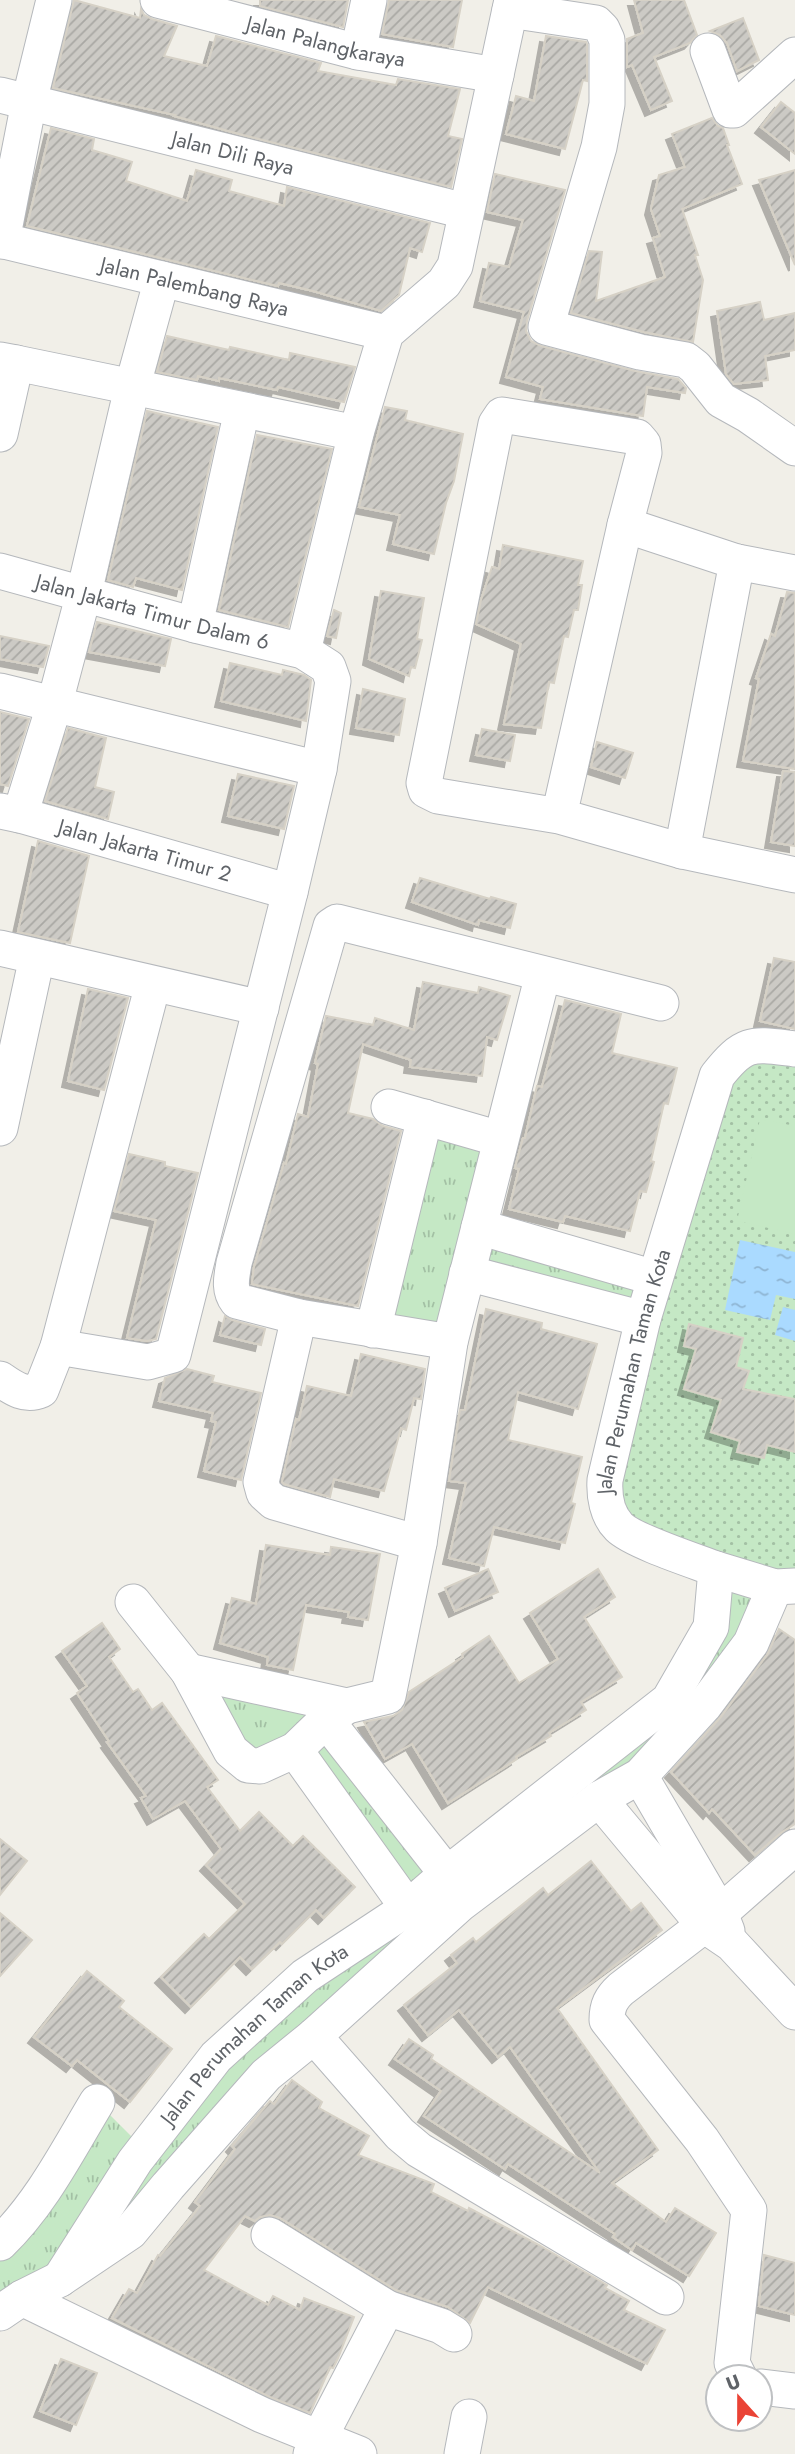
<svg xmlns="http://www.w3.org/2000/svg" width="795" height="2454" viewBox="0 0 795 2454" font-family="Jost,sans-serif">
<defs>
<pattern id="grass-tufts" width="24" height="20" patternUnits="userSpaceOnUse" patternTransform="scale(1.75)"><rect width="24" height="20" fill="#c5e8c5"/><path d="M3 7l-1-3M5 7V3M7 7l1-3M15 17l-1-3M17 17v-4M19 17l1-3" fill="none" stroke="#a3c0a4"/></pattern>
<pattern id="park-dots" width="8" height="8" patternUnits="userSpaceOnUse" patternTransform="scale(1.75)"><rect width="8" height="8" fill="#c5e8c5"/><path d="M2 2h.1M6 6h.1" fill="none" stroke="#a3c0a4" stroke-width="1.8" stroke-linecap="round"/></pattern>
<pattern id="water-ripples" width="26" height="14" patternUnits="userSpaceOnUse" patternTransform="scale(1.75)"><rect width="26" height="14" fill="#aadaff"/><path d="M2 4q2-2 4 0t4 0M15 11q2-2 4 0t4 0" fill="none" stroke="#8eb4d2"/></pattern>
<pattern id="building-hatch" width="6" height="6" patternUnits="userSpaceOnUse" patternTransform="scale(1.75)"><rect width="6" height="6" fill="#cccac5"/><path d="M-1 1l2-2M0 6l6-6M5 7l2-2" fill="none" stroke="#a9a8a4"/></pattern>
<filter id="shadow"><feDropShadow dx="-6" dy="6" stdDeviation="0" flood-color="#0004"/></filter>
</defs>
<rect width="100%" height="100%" fill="#f1efe8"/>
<g fill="url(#grass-tufts)">
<polygon points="425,1117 500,1139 479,1226 655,1278 643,1319 468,1273 450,1342 373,1330"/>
<polygon points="716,1569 775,1587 751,1643 599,1799 168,2186 0,2313 0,2243 97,2102 142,2147 206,2071 408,1908 295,1750 260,1766 188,1671 326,1720 447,1874 669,1700"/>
</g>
<polygon fill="url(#park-dots)" points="795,1049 795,1586 631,1536 605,1480 717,1076"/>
<polygon fill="#c5e8c5" points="760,1119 795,1126 795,1234 737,1221"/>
<g fill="url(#water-ripples)">
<polygon points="740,1240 795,1252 795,1299 776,1295 770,1320 725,1310"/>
<polygon points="783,1307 795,1310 795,1341 775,1335"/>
</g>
<g fill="url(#building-hatch)" stroke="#d6d1c6" stroke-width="2" filter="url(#shadow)">
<polygon points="74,0 140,18 141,9 144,15 152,19 177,26 164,56 207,66 216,36 321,63 318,71 396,85 398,79 460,89 448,136 462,139 451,187 243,135 174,116 175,115 53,88"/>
<polygon points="260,0 348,0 343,27 260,6"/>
<polygon points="389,0 462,0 453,47 382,34"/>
<polygon points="634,0 684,0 697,35 690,43 654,57 672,101 651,110 632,65 627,67 627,39 643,33"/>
<polygon points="743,18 759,60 737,71 727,43 720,35 710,31"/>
<polygon points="546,36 586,42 587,44 587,81 583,80 565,149 506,134 516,96 534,101"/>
<polygon points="781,102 795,113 795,154 761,127"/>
<polygon points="712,118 718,126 723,128 729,145 727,145 742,184 682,209 698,255 695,255 703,280 693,342 644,332 571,313 589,251 602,252 596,301 665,277 653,238 660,236 651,209 659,175 685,167 672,134"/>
<polygon points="51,128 94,139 92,150 132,162 126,181 187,201 196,170 232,180 229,191 284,206 287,187 430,223 422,252 410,248 399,295 381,311 313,291 279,283 278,286 27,226"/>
<polygon points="795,170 795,265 759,180"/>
<polygon points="495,174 565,190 527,321 526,331 531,341 541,346 635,371 678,379 686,388 685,393 647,387 643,416 540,399 543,387 506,377 524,312 480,301 489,263 509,267 523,220 487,212"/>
<polygon points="760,302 764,320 795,313 795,350 765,356 768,380 734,384 726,374 717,311"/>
<polygon points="167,336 229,350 230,347 289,360 290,353 355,367 344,402 278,387 277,390 219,378 219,381 198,376 197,380 157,372"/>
<polygon points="385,407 407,411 405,420 463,434 454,481 446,503 434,554 393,544 400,515 359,507"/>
<polygon points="147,411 218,427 182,590 136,578 133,587 108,580"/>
<polygon points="257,435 332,449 288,627 219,610"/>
<polygon points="503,545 583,561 578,585 582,585 578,610 574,610 568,637 564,636 554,683 549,682 541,728 504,724 521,644 476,624 481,600 492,567 499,569"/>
<polygon points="381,591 424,598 417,639 422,640 415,668 411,667 409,676 369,659"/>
<polygon points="787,592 795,593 795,769 743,761 759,679 756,678 771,634 775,636"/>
<polygon points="334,610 341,613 336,638 327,636"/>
<polygon points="97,622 171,639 165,666 89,652"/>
<polygon points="0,636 49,646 43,667 0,659"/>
<polygon points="230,663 282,675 283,670 304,675 311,680 306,721 221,701"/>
<polygon points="363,689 405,699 399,735 356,728"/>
<polygon points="0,712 29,719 8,786 0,784"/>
<polygon points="68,728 106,738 95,787 114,792 108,819 45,801"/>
<polygon points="482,729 515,735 510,761 476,755"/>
<polygon points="597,742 633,753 625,778 591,767"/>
<polygon points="783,771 795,772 795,846 771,842"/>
<polygon points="238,774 294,786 284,829 228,816"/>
<polygon points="38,841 89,856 70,943 18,932"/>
<polygon points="420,878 490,899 491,897 516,904 510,928 479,920 478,925 412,902"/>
<polygon points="774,958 795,962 795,1029 760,1021"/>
<polygon points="423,982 478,993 479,987 510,996 497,1040 487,1037 482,1076 410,1067 411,1060 363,1044 348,1113 373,1119 383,1126 401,1131 358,1306 252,1284 254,1267 284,1163 286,1164 298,1114 308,1117 318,1064 315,1063 326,1016 373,1025 375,1018 414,1030"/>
<polygon points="88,989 128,998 104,1090 68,1081"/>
<polygon points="565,1000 621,1014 612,1053 677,1068 668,1104 664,1103 651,1161 654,1162 646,1192 640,1191 630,1231 565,1216 563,1222 509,1209 519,1169 515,1168 523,1138 525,1138 537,1086 542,1087"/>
<polygon points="129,1154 165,1162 165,1166 198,1173 156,1339 147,1341 127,1338 156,1220 114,1211"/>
<polygon points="486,1309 542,1323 541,1329 597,1344 578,1409 518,1392 508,1440 582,1457 571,1503 575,1504 565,1543 494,1527 484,1566 449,1558 466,1483 449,1481 460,1410 465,1410"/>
<polygon points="225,1316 232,1320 265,1329 261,1345 220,1335"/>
<polygon points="689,1324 743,1338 736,1367 749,1371 743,1389 795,1399 795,1452 767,1445 764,1458 737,1452 740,1441 711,1432 721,1400 684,1389 696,1349 684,1346"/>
<polygon points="361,1354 425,1369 421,1399 414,1398 406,1430 401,1428 384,1491 334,1479 330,1497 284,1484 282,1482 296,1419 299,1420 307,1386 351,1396"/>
<polygon points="187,1369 214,1376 212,1382 261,1393 241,1480 204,1471 216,1422 211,1421 213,1413 159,1401 165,1378"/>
<polygon points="266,1545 330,1555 331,1547 380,1554 368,1620 348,1617 349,1612 306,1605 293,1670 267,1665 268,1657 220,1643 232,1598 256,1604"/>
<polygon points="488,1569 498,1592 455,1611 445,1588"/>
<polygon points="598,1569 615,1597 584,1617 622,1677 581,1702 586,1710 549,1733 551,1736 516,1757 517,1759 448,1803 412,1744 385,1759 364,1722 393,1716 402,1710 409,1692 463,1657 462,1654 489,1636 519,1683 558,1659 530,1613"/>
<polygon points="102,1623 120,1649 109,1657 133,1692 138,1689 152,1710 162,1703 218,1780 207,1787 240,1831 259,1812 293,1846 303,1836 355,1887 324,1918 316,1910 282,1944 280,1942 252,1969 240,1957 191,2007 161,1977 204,1934 209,1939 245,1904 206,1865 221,1849 185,1801 153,1819 141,1798 146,1796 107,1742 109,1741 77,1693 87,1686 62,1651"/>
<polygon points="779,1629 795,1640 795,1824 782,1832 755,1855 712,1809 709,1813 671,1772 720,1718 767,1655"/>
<polygon points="0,1839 27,1861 0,1895"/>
<polygon points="591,1861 631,1911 641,1903 662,1930 557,2008 658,2150 612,2183 666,2222 675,2208 716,2233 689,2276 636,2243 632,2250 613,2237 615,2234 508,2164 505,2169 424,2116 441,2091 395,2059 409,2039 433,2055 431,2059 600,2173 510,2047 498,2057 459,2010 428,2035 404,2005 457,1963 451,1955 473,1938 476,1942 543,1888 548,1895"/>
<polygon points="0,1913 32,1940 0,1976"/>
<polygon points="87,1971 124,2001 119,2007 172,2049 130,2102 77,2060 72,2066 34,2037"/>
<polygon points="292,2080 322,2102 319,2108 369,2136 358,2155 434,2184 431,2192 468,2211 469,2208 539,2245 607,2285 605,2288 629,2301 624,2310 665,2330 647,2364 488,2287 470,2323 448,2307 396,2290 280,2218 270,2215 260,2217 255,2221 245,2216 204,2270 268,2305 273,2296 300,2310 304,2298 354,2317 338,2358 333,2368 330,2367 310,2413 270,2397 112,2318 129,2289 137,2293 158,2255 160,2256 200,2206 195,2202 235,2149 232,2146 270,2101 274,2104"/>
<polygon points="764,2255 795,2263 795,2315 759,2306"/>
<polygon points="61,2359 97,2373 76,2425 40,2411"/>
</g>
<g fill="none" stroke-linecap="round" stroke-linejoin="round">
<g stroke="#b5b8bc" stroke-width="37">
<g id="minor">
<path id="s1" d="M 158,0 L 358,52 L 496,75"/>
<polyline points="510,10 596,23 602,29 607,40 607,104 599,147 546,327 640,352 686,360 695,367 721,400 748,415 795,448"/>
<polyline points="708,51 730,110 734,110 795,55"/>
<polyline points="358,52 369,0"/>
<path id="s2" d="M 0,95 L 465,211"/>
<path id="s3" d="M 0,240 L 386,333"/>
<polyline points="2,241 29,102 54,0"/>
<polyline points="0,360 16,363 0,434"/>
<polyline points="16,363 356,433"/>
<polyline points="625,525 737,562 795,573"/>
<path id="s4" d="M 0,571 L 195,625 L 303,651 L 328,667 L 333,681 L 319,769 L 290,892 L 173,1355 L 148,1362 L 58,1347"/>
<polyline points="195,625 242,410"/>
<polyline points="303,651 356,433 386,333 444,283 455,266 512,0"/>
<polyline points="0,691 319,769"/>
<path id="s5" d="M 0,811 L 20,815 L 290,892"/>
<polyline points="20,815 54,706 84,593 132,388 162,279"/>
<polyline points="559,816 625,525 644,453 643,444 637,437 502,415 496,424 424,783 426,790 438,796 559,816 682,851 795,875"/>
<polyline points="682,851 737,562"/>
<polyline points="0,948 261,1008"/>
<polyline points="389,1107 500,1139"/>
<polyline points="0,1128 37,957"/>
<polyline points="479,1227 655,1278"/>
<polyline points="467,1273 643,1319"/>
<polyline points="299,1317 450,1342"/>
<polyline points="373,1330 425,1117"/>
<path d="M 0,1379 C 13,1388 25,1397 41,1390 L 58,1347 L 153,984"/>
<path d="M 419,1543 L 274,1502 L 264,1493 L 261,1482 L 299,1317 L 237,1301 C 228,1289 232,1276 234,1263 L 331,926 L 337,922 L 661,1003"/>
<polyline points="716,1569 775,1587 795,1586"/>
<polyline points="133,1602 188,1671 231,1751 248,1765 260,1766 295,1750 326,1720 347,1706 388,1696 419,1543 450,1342 543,974"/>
<polyline points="188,1671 347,1706"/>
<polyline points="326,1720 447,1874"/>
<polyline points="295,1750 408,1908"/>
<polyline points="640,1776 720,1913 727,1931"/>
<polyline points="599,1799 704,1925 732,1944 795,2012"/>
<polyline points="314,2036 400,2134 419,2150 666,2297"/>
<polyline points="269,2235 387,2308 441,2326 454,2334"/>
<path d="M 0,2243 C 41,2204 68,2150 97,2102"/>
<path id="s6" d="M 60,2279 L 135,2161 L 216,2057 L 305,1976 L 408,1908 L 447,1874 L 669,1700 L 711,1627 L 716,1569 C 695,1561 633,1541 619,1527 C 607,1515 604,1496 605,1480 L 643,1319 L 717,1076 C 745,1040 753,1044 795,1049"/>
<polyline points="22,2298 262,2415 359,2454"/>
<polyline points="0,2313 22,2298 60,2279 130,2232 168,2186 266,2075 314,2036 460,1904 599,1799 640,1776 704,1706 751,1643 775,1587"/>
<path d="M 739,2377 L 732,2363 L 749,2210 L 702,2140 L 607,2020 C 607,2006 611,1998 621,1989 L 720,1913 L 795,1847"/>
<polyline points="760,2387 795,2391"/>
<polyline points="311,2454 387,2308"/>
<polyline points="462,2454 469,2417"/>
</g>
</g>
<use href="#minor" stroke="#fff" stroke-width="35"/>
</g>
<g text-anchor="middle" stroke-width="6" stroke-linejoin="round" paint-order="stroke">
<g font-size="21" fill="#5f6368" stroke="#fff">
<text dy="7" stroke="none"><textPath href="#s1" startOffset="173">Jalan Palangkaraya</textPath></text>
<text dy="7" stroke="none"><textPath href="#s2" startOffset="240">Jalan Dili Raya</textPath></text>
<text dy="7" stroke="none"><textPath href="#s3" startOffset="200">Jalan Palembang Raya</textPath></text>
<text dy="7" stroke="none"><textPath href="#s4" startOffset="158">Jalan Jakarta Timur Dalam 6</textPath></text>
<text dy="7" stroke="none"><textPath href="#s5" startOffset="150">Jalan Jakarta Timur 2</textPath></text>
<text dy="7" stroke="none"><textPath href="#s6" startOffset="1260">Jalan Perumahan Taman Kota</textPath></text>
<text dy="7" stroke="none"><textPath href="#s6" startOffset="315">Jalan Perumahan Taman Kota</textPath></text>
</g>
</g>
<g transform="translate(739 2398) rotate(339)"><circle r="33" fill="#ffffff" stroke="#bfc1c3" stroke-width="2"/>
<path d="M0-5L12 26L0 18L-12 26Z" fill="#ea4335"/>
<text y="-10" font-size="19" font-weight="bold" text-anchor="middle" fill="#5f6368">U</text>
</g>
</svg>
